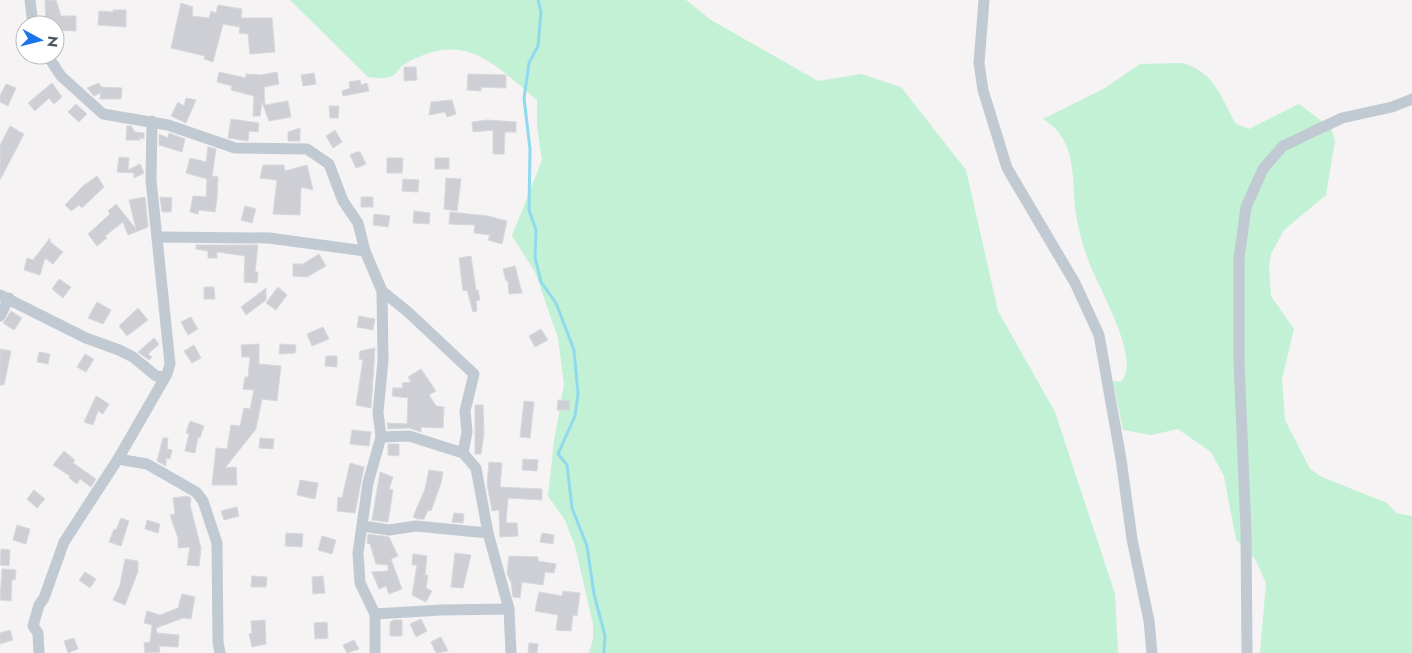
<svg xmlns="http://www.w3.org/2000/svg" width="1412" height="653" viewBox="0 0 1412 653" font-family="Jost,sans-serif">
<rect width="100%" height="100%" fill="#f5f3f3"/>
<g fill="#c3f1d5">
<path d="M 290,0 L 686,0 L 711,20 L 818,81 L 861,74 L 901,87 L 966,170 L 998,311 L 1055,412 L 1115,594 L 1118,653 L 589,653 L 593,639 L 593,624 L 575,546 L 565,520 L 548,496 L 554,441 L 564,384 L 558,338 L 535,272 L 512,236 L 542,160 L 537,127 L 537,100 C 492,62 464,30 405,64 C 400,66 398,72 394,75 C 387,80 376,78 368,77 Z"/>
<path d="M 1182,63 C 1215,72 1220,96 1236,124 L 1249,129 L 1299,104 L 1331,128 L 1335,141 L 1326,195 L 1284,230 L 1271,254 L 1269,268 L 1271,296 L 1294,329 L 1282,379 L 1285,420 L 1310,469 L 1322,477 L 1387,503 L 1396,513 L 1412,516 L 1412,653 L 1260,653 L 1266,583 L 1255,559 L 1236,540 L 1224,476 L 1211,452 L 1178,429 L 1151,435 L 1123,430 L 1113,381 L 1120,382 C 1144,362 1097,286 1089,262 C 1083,247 1079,231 1076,215 C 1071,180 1079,140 1043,119 L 1105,88 L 1140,64 Z"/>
</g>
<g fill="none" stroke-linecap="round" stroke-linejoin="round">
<polyline stroke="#90daee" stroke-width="3" points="538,0 541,12 538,46 529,63 524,98 530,149 529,210 536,230 535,257 541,282 556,303 574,350 578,394 575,416 558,454 567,465 572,508 587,546 594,594 605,636 604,653"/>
</g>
<g fill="#cdcfd5" stroke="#d7d9de">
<polygon points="45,0 56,0 61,16 76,16 76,31 55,30 55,25 46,25"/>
<polygon points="181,3 193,7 192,16 209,18 211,11 216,13 218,5 242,9 241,18 272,18 275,52 250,54 248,34 239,33 240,27 223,24 213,62 204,59 205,56 171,48"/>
<polygon points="113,10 126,10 126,27 98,25 99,11 113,12"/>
<polygon points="404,67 416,67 417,80 404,81"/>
<polygon points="219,72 246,78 246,74 261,75 277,72 279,84 264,87 265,105 288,101 291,117 269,121 262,102 260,116 253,116 254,96 231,90 232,86 217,82"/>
<polygon points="314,73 316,84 303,86 301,75"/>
<polygon points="468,74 506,75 506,88 481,87 481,91 467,90"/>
<polygon points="360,80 361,85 367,83 369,91 343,96 342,91 350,88 349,82"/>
<polygon points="52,83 62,97 54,104 49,98 35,111 28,103"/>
<polygon points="99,83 101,87 122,88 121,99 100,99 101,93 94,96 87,88"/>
<polygon points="6,84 16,88 8,106 0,102 0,96"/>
<polygon points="186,98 196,100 186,123 171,116 178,102 184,106"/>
<polygon points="452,100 456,114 447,117 445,112 429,115 431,102"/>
<polygon points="76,104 87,114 79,122 68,112"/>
<polygon points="329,106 339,106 338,118 330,118"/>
<polygon points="231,119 259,123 258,132 249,131 248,141 228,138"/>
<polygon points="487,120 516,122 516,132 505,132 504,154 493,154 493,130 473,132 472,122"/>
<polygon points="10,126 24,134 0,180 0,145"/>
<polygon points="127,126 131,126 135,132 144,133 144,139 138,137 141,140 126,140"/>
<polygon points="300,128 300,141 288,141 288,132"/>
<polygon points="335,130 342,142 333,148 326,136"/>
<polygon points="169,133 185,139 182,152 159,145 159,134 168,138"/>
<polygon points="208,147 216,149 212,176 218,177 217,199 215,212 199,210 198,214 190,212 193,196 206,197 207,179 186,173 190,158 206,162"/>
<polygon points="356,152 360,152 366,164 356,168 350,155"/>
<polygon points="119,157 129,158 128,170 140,164 144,173 134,178 134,173 117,172"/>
<polygon points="387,158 403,158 402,173 387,173"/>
<rect x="435" y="158" width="14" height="11"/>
<polygon points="263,165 284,165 285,171 307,165 313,190 301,187 300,215 273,214 277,180 260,178"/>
<polygon points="97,176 104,187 82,208 79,205 71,211 65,205 83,186"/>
<polygon points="446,178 461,179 457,211 444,209"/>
<polygon points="403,179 419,180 418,192 402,191"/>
<polygon points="145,197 148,227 128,235 123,222 105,236 107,238 97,246 88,234 110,214 108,211 116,204 136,229 129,200"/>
<polygon points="160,197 172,198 171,212 162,212"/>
<rect x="361" y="197" width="12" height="10"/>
<polygon points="245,206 256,209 252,223 241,220"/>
<polygon points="414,211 430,213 429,224 413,223"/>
<polygon points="450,212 488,216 507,221 502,244 488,240 490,235 474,233 475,225 449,224"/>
<polygon points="374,214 390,216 388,227 373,225"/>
<polygon points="50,238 50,242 63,252 53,264 45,258 40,275 24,270 27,258 33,260"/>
<polygon points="196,245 258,245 255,272 258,272 257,283 244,282 245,256 217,252 217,258 208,258 208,251 196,249"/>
<polygon points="319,254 326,266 307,277 293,276 293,264 303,264"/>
<polygon points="471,256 476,290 478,290 480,300 476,301 477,311 473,312 467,290 463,291 459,258"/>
<polygon points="515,266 522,293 509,294 508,281 506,281 503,269"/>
<polygon points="59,279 71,287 63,298 52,289"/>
<polygon points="204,287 214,287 215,299 204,299"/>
<polygon points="278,287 287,295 276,310 266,303"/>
<polygon points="266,288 266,300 246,315 241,307"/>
<polygon points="97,302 111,310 103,324 88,318"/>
<polygon points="138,308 148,320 127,336 119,326"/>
<polygon points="11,311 22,318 14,330 3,323"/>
<polygon points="359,316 375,319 373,330 357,327"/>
<polygon points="191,317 198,329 188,335 181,322"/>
<polygon points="323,327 329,339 312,346 307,334"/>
<polygon points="541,329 548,340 535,347 529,336"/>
<polygon points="154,338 159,344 148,354 152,357 149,360 138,352"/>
<polygon points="259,344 259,364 281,366 277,401 262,399 256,429 225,468 236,467 237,485 212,485 216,448 227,449 231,425 240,426 244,408 250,409 254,390 243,389 245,377 248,377 250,357 242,357 241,345"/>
<polygon points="280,344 296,345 295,353 279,354"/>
<polygon points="194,345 201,358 192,363 184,351"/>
<polygon points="375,348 371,408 356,405 363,360 359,359 360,351"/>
<polygon points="0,349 11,351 4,385 0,385"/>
<polygon points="39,352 50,354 48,364 37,362"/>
<polygon points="85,354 94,359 86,372 77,367"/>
<polygon points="326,356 337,356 337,367 325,366"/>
<polygon points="421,369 436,391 429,395 436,406 444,407 443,428 421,427 421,432 409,428 388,429 387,423 407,424 408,398 392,396 393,388 403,388 402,383 411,382 408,377"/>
<polygon points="96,396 109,404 103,414 98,411 93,425 84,422"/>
<polygon points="558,400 570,401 569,410 557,410"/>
<polygon points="524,401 534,402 530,438 520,437"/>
<polygon points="475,405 483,405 484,433 481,454 475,454"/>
<polygon points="190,421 204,426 200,438 198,437 195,453 185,451 189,434 186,433"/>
<polygon points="352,430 371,432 369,446 350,444"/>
<polygon points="163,438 168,438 167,449 172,450 170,459 166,458 166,466 157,461"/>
<polygon points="260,438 274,439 273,449 259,448"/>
<polygon points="388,444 399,444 399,456 388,455"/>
<polygon points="64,451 75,460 73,463 96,479 91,487 80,479 77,484 69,478 70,476 53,465"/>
<polygon points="523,459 538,460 537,471 522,470"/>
<polygon points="489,462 502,463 500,487 542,489 542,500 508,498 506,523 517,523 518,536 500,537 499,510 492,511 487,484"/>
<polygon points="350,463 364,467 355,513 337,511 338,497 342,498"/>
<polygon points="429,470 443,472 441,483 431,511 428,510 424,519 418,519 413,517 425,489"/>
<polygon points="380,472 393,477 389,489 393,490 388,522 372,520"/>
<polygon points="300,480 318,483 315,499 297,495"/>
<polygon points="34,490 45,499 37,508 27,499"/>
<polygon points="187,496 191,498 190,505 201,548 199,566 187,565 190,547 178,548 178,538 170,515 175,514 173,498"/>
<polygon points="237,507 239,516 224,520 221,511"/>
<polygon points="454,513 464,514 463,523 452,522"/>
<polygon points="121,518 129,521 121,546 109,542 114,529 116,530"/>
<polygon points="147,520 160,524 158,533 145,529"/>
<polygon points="17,525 30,529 26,544 13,540"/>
<polygon points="286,533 303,534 302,547 285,546"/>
<polygon points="542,533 554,535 553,544 540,542"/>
<polygon points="368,534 389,537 398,556 391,559 402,589 389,594 386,586 379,589 372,572 388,571 388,565 376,564 370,544 367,543"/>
<polygon points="322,536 336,540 332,554 318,550"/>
<polygon points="1,549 10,550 9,566 0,565"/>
<polygon points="455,553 471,555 463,588 451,587"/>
<polygon points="413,554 427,556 425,575 428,575 426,588 432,591 426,602 412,595 417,565 412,565"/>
<polygon points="509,556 538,557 538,561 556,564 554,573 545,572 543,585 522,582 520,598 513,597 511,582 507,574"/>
<polygon points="125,559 138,561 138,571 125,605 113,600 120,585"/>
<polygon points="2,569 16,570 15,580 12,579 11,601 0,600"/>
<polygon points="85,572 96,579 90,588 79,580"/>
<polygon points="252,576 267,577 266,587 251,587"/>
<polygon points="323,576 325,593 313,594 312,577"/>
<polygon points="563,591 580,593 577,616 573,615 571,631 556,630 558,615 535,611 539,592 562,596"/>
<polygon points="182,594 195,597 191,619 183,618 156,628 157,633 179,635 178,647 159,646 160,652 145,653 144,643 150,642 152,625 144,623 147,611 160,615 178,608"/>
<polygon points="421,619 427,631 416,637 410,624"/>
<polygon points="265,620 266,644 252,647 249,634 252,633 251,621"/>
<polygon points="394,620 402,620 402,636 390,636 390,622"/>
<polygon points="327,622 328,638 315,639 314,623"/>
<polygon points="10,630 13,640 0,644 0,633"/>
<polygon points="441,637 448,651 436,653 431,642"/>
<polygon points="74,638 78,649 68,653 64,641"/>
<polygon points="354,640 359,649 347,653 343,645"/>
<polygon points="529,643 538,644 537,653 528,653"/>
</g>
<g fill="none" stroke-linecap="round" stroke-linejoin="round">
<g stroke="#c1cad2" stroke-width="11">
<polyline points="30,0 33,25"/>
<polyline points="984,0 979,63 983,90 1007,168 1075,283 1099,335 1121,459 1132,539 1149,621 1152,653"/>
<polyline points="47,55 61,76 103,114 168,125 235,148 307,149 329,164 343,201 358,223 365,251 382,291 408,312 474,374 465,411 467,432 463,453 476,468 488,533 509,609 511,653"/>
<polyline points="157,237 269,238 365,251"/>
<polyline points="0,295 86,338 119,350 133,357 156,376 164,377"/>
<polyline points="0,316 9,298"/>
<polyline points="381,437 409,436 463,453"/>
<polyline points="118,459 147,464 196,492 203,501 217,543 218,642 220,653"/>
<polyline points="363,526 389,530 416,526 488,533"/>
<polyline points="375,614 441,610 509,609"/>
<polyline points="39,653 38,633 33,626 39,605 44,598 64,542 118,459 167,374 170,364 151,180 152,121"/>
<polyline points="375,653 375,614 360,583 358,553 368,483 381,437 378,412 383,361 382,291"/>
<polyline points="1247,653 1246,531 1239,361 1239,259 1246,207 1263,169 1283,146 1342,118 1392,107 1412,99"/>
</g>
</g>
<g transform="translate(40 40) rotate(97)"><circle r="24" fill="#ffffff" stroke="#b7bbc0"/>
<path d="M0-4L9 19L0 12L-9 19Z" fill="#1a73e8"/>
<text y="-8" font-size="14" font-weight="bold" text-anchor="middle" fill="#4a5661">N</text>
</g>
</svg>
